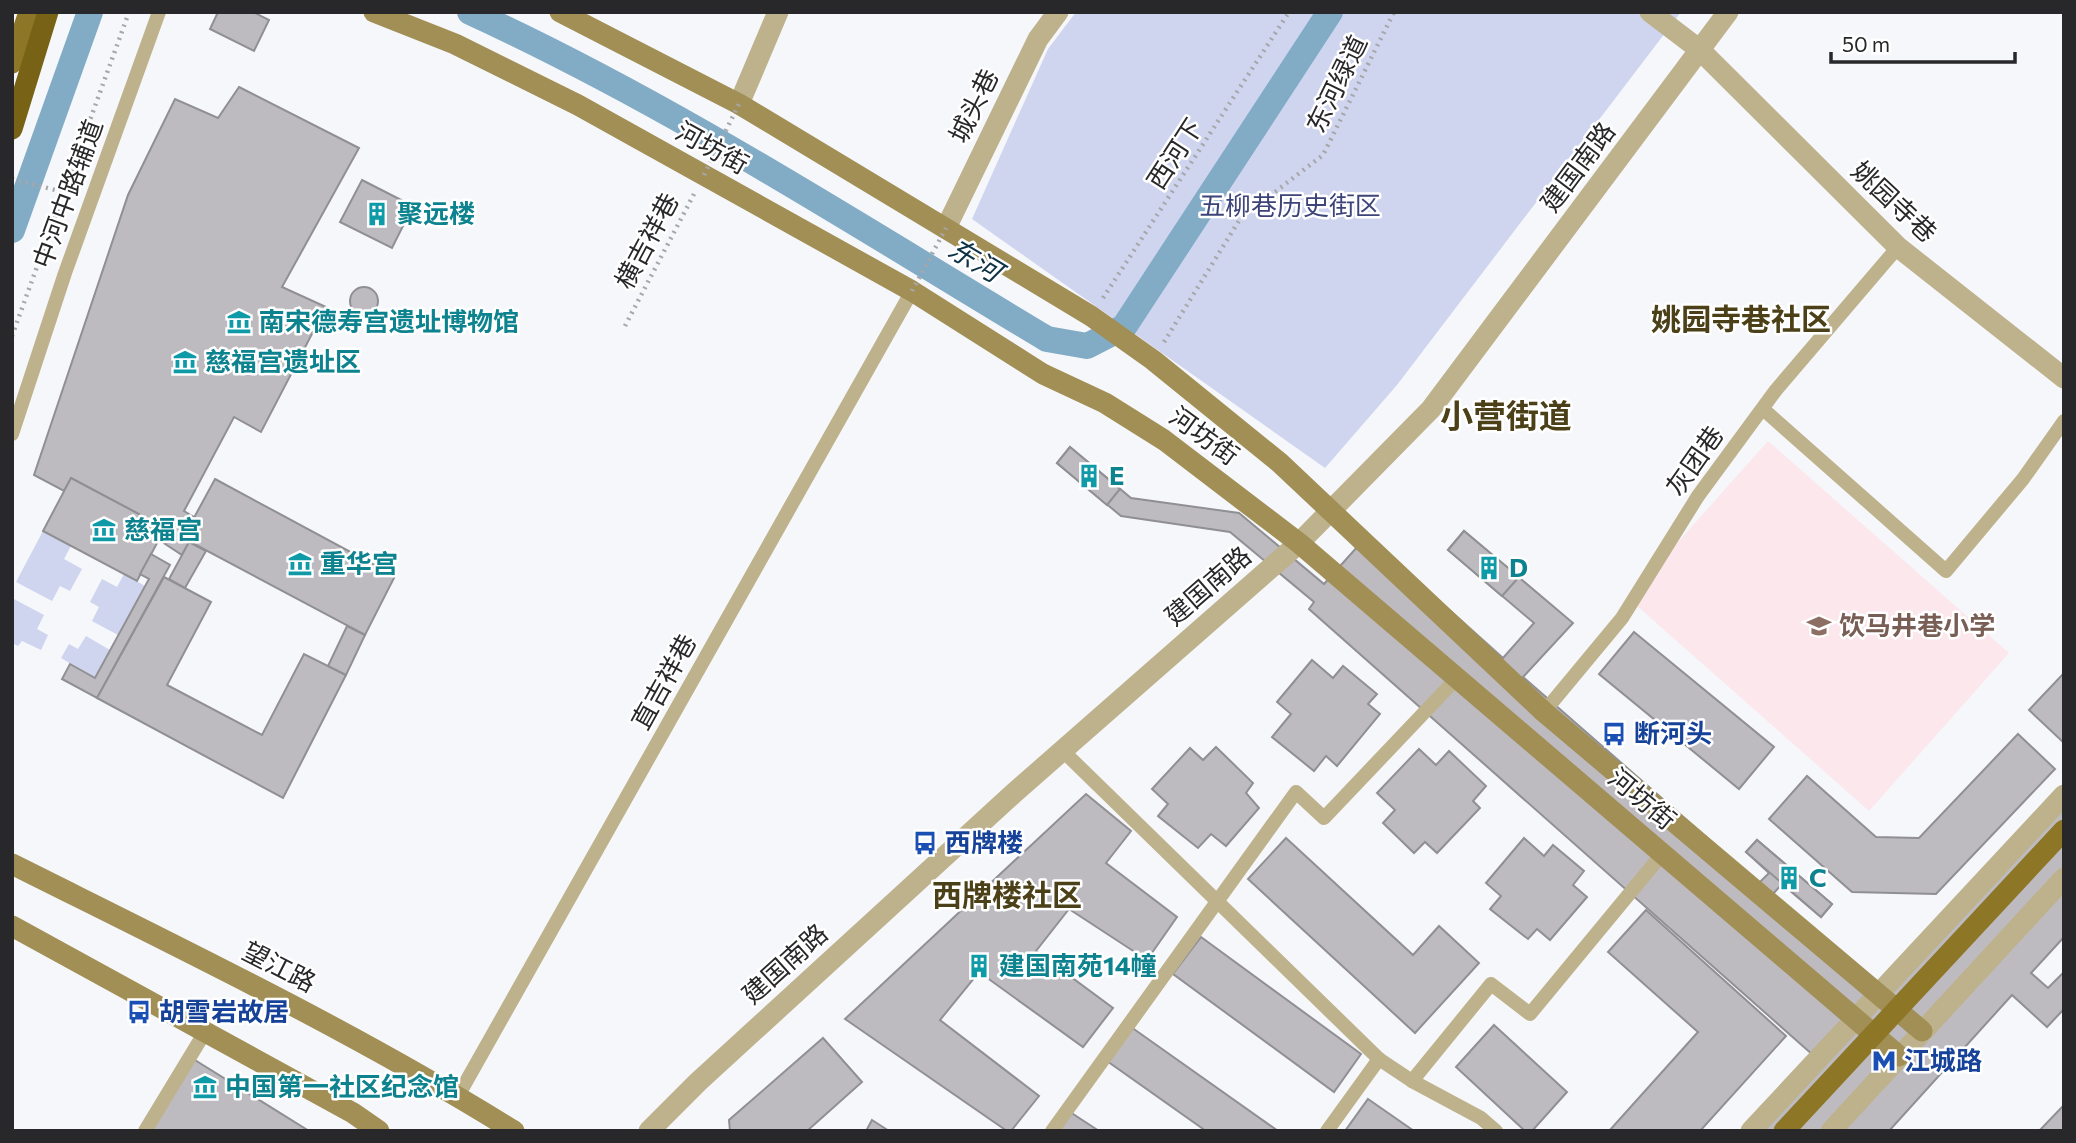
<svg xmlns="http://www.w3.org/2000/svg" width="2076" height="1143" viewBox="0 0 2076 1143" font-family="Commissioner,'Noto Sans SC',sans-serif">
<rect width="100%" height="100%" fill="#f6f7fb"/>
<polygon fill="#fce7ec" points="1768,441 2009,653 1869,811 1628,598"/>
<g fill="#cfd5ef">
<polygon points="1076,12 1681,12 1397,385 1325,468 972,219 1048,49"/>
<polygon points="43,531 71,546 64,559 82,569 70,591 60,586 52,601 16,582"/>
<polygon points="124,574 145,586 118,635 92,621 99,607 90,602 102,579 117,587"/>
<polygon points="12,598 44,615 37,629 48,635 41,650 22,641 18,646 12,643"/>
<polygon points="86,636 110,650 95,678 61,658 69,644 78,649"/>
</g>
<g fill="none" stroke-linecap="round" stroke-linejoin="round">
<g stroke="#82acc5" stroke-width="26">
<path d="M 470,12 C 671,104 858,226 1047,339 L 1087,346 L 1124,327 L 1330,12"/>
<polyline points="12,230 90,12"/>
</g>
</g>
<g fill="#bdbbc0" stroke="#908f93" stroke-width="2">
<polygon points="218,12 253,12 269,20 254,51 210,29"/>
<polygon points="239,87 359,148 282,287 326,307 261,432 234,417 184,511 194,517 183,538 189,542 182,555 159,540 165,528 71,478 64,491 34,475 128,195 175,99 218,118"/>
<polygon points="362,180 413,206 392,248 340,222"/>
<circle cx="364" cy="301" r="14"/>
<polygon points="1070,447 1131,498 1239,513 1324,584 1367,536 1503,658 1534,623 1448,550 1464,531 1573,623 1523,677 1759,883 1769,873 1746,852 1757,840 1832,904 1821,917 1782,884 1772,895 1886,995 2064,806 2064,937 2031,973 2048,988 2064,972 2064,1009 2047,1027 2012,995 1889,1131 1759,1131 1822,1063 1309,609 1314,602 1230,532 1121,516 1057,463"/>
<polygon points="1070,447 1120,489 1107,505 1057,463"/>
<polygon points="71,478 165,528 137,581 43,531"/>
<polygon points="215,479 395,576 365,635 183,538"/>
<polygon points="1464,531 1519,577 1502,596 1448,550"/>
<polygon points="189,542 206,551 185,588 169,579"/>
<polygon points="151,554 170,565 97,698 62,679 70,664 95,678 149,579 140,574"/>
<polygon points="164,577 211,602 167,685 262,735 304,654 346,675 283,798 97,698"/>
<polygon points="347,626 365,635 346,675 328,666"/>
<polygon points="1634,632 1774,747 1739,789 1599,674"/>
<polygon points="1312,660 1333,678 1343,666 1377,694 1368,704 1380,714 1337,766 1326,756 1314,771 1272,737 1291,714 1277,702"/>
<polygon points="2064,673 2064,743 2029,710"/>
<polygon points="2018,734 2055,769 1936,894 1852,892 1769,819 1807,776 1876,837 1919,838"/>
<polygon points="1216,747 1253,783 1246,793 1259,808 1226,846 1211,834 1198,848 1158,816 1168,804 1152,789 1190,748 1203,760"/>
<polygon points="1419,749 1436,765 1449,751 1486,786 1473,801 1480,808 1437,853 1425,842 1414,853 1383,823 1395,810 1377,793"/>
<polygon points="1086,794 1131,831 1106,863 1177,917 1147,960 1069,909 1036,951 1113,1008 1083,1047 979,972 940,1020 1039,1096 1011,1131 1007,1131 845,1019"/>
<polygon points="1286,838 1413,955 1439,926 1479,963 1415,1033 1248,879"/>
<polygon points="1524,838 1544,856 1553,845 1584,871 1573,885 1587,897 1550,940 1537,929 1528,939 1490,909 1501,896 1486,883"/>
<polygon points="1757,840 1832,904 1821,917 1746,852"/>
<polygon points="1646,910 1786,1036 1700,1131 1609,1131 1698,1032 1608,952"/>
<polygon points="1201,937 1361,1054 1334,1092 1173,974"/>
<polygon points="1494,1025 1567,1092 1532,1131 1525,1131 1456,1067"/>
<polygon points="1131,1027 1278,1131 1206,1131 1107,1061"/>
<polygon points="823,1038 862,1082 807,1131 730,1131 729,1120"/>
<polygon points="190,1057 309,1131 145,1131"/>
<polygon points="1368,1099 1414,1131 1345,1131"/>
<polygon points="2064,1105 2064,1131 2039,1131"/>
<polygon points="1070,1112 1099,1131 1057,1131"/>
<polygon points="872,1120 889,1131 866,1131"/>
</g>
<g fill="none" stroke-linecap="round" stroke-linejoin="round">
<g stroke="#a7a7aa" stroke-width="4.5" stroke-dasharray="2 5" stroke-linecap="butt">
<polyline points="12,179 63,192"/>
<polyline points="1103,298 1289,12"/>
<polyline points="625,326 694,194"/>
<polyline points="12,336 129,12"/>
<polyline points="1164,342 1240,219 1323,155 1394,12"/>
</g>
<g stroke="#beb28c" stroke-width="14">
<polyline points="1763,409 1946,571 2023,479 2064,421"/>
<polyline points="12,434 65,273 159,12"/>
<polyline points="1544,712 1622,618 1698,496 1776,390 1898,247"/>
<polyline points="1063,751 1379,1059 1412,1081 1481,1118 1496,1131"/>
<polyline points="1412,1081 1491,984 1530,1014 1663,853"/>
<polyline points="458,1096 912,291"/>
<polyline points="145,1131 205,1032"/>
<polyline points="1052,1131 1296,792 1324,818 1457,678"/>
<polyline points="1327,1131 1379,1059"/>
</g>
<g stroke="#beb28c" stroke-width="21">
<polyline points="1650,12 1700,50 1898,247 2064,378"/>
<polyline points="739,104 778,12"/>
<polyline points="946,228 1038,39 1058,12"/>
<polyline points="649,1131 698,1082 1014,793 1299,543 1431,409 1728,12"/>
<polyline points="1751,1131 2064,795"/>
<polyline points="1831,1131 2064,878"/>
</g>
<g stroke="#a28f55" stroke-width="21">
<polyline points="374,12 455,44 578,105 912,291 1043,374 1105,403 1164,440 1299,543 1899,1056"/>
<polyline points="560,12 739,104 1091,316 1153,360 1280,463 1544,712 1922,1031"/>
<path d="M 12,864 C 182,949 353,1031 514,1131"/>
<polyline points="12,926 353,1113 379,1131"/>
</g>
<g stroke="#8e7627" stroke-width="21">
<polyline points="12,63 29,12"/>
<polyline points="1784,1131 2064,830"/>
</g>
<polyline stroke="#786215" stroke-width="21" points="12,129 48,12"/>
<g stroke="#a7a7aa" stroke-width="4.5" stroke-dasharray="2 5" stroke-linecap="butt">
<polyline points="704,175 739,104"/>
<polyline points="912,291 946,228"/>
</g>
</g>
<defs>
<g id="building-bare" transform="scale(1.89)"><path d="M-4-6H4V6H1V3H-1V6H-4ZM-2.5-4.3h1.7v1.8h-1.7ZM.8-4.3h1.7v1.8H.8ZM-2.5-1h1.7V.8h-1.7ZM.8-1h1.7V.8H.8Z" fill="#0f9aa8" stroke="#fff" stroke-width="2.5" paint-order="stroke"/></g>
<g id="museum-bare" transform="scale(1.89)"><path d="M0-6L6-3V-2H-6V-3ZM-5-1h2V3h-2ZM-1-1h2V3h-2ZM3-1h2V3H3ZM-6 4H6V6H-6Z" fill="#0f9aa8" stroke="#fff" stroke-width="2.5" paint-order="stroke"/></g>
<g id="school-bare" transform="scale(1.89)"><path d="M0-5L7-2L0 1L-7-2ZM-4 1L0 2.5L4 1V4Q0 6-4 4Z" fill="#8d6e63" stroke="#fff" stroke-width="2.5" paint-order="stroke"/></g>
<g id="bus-bare" transform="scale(1.89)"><path d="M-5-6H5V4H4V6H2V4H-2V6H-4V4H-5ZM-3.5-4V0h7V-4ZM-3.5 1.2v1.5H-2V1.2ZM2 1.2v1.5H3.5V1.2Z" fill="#1a4fb4" stroke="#fff" stroke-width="2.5" paint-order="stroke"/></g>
<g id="metro-bare" transform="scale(1.89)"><path d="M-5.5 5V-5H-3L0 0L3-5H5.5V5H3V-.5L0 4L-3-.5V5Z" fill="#1a4fb4" stroke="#fff" stroke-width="2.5" paint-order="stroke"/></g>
</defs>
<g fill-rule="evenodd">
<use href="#building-bare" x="377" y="214"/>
<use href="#museum-bare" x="239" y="322"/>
<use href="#museum-bare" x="185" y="362"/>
<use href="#building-bare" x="1089" y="476"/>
<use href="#museum-bare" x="104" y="530"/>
<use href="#museum-bare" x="300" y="564"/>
<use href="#building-bare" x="1489" y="568"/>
<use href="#school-bare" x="1819" y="626"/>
<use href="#bus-bare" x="1614" y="734"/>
<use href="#bus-bare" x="925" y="843"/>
<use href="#building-bare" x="1789" y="878"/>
<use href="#building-bare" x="979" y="966"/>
<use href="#bus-bare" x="139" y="1012"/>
<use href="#metro-bare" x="1884" y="1061"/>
<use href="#museum-bare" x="205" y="1087"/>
</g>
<g text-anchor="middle" stroke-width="5" stroke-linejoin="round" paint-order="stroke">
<g font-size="26" fill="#28282a" stroke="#fff">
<text transform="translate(1337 84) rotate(-64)" y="9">东河绿道</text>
<text transform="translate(974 106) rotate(-64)" y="9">城头巷</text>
<text transform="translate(712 148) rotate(29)" y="9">河坊街</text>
<text transform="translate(1175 154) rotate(-57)" y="9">西河下</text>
<text transform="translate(1578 167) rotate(-53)" y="9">建国南路</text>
<text transform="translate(68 194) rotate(-70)" y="9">中河中路辅道</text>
<text transform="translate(1894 202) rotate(43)" y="9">姚园寺巷</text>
<text transform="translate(647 241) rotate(-62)" y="9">横吉祥巷</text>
<text transform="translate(1204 436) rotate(36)" y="9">河坊街</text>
<text transform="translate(1695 461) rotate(-55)" y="9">灰团巷</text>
<text transform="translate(1208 586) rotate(-41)" y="9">建国南路</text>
<text transform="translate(664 682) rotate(-61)" y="9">直吉祥巷</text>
<text transform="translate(1642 799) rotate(40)" y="9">河坊街</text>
<text transform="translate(785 964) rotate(-42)" y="9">建国南路</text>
<text transform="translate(279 967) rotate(27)" y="9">望江路</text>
</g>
<g font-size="26" fill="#3d4479" stroke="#fff">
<text x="1290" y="215">五柳巷历史街区</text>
</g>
<g font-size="26" font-weight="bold" fill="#0d838f" stroke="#fff" text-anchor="start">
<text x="397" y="223">聚远楼</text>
<text x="259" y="331">南宋德寿宫遗址博物馆</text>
<text x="205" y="371">慈福宫遗址区</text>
<text x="1109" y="485">E</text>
<text x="124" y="539">慈福宫</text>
<text x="320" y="573">重华宫</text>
<text x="1509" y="577">D</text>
<text x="1809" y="887">C</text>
<text x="999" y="975">建国南苑14幢</text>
<text x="225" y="1096">中国第一社区纪念馆</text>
</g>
<g font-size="26" font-weight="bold" fill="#785e54" stroke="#fff" text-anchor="start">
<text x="1839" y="635">饮马井巷小学</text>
</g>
<g font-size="26" font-weight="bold" fill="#164399" stroke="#fff" text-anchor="start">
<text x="1634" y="743">断河头</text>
<text x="945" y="852">西牌楼</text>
<text x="159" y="1021">胡雪岩故居</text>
<text x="1904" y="1070">江城路</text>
</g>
<g font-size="28" font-style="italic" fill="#0e3245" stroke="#fff">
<text transform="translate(975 260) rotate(31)" y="10">东河</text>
</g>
<g font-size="30" font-weight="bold" fill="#4b4017" stroke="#fff">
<text x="1741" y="330">姚园寺巷社区</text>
<text x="1007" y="906">西牌楼社区</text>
</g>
<g font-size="33" font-weight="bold" fill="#4b4017" stroke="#fff">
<text x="1506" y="428">小营街道</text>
</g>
</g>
<rect width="2076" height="1143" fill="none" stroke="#28282a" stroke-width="28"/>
<path d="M1831 52v10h184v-10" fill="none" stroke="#28282a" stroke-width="3.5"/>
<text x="1842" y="52" font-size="21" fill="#28282a" stroke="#ffffff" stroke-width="5" paint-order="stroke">50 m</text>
</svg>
